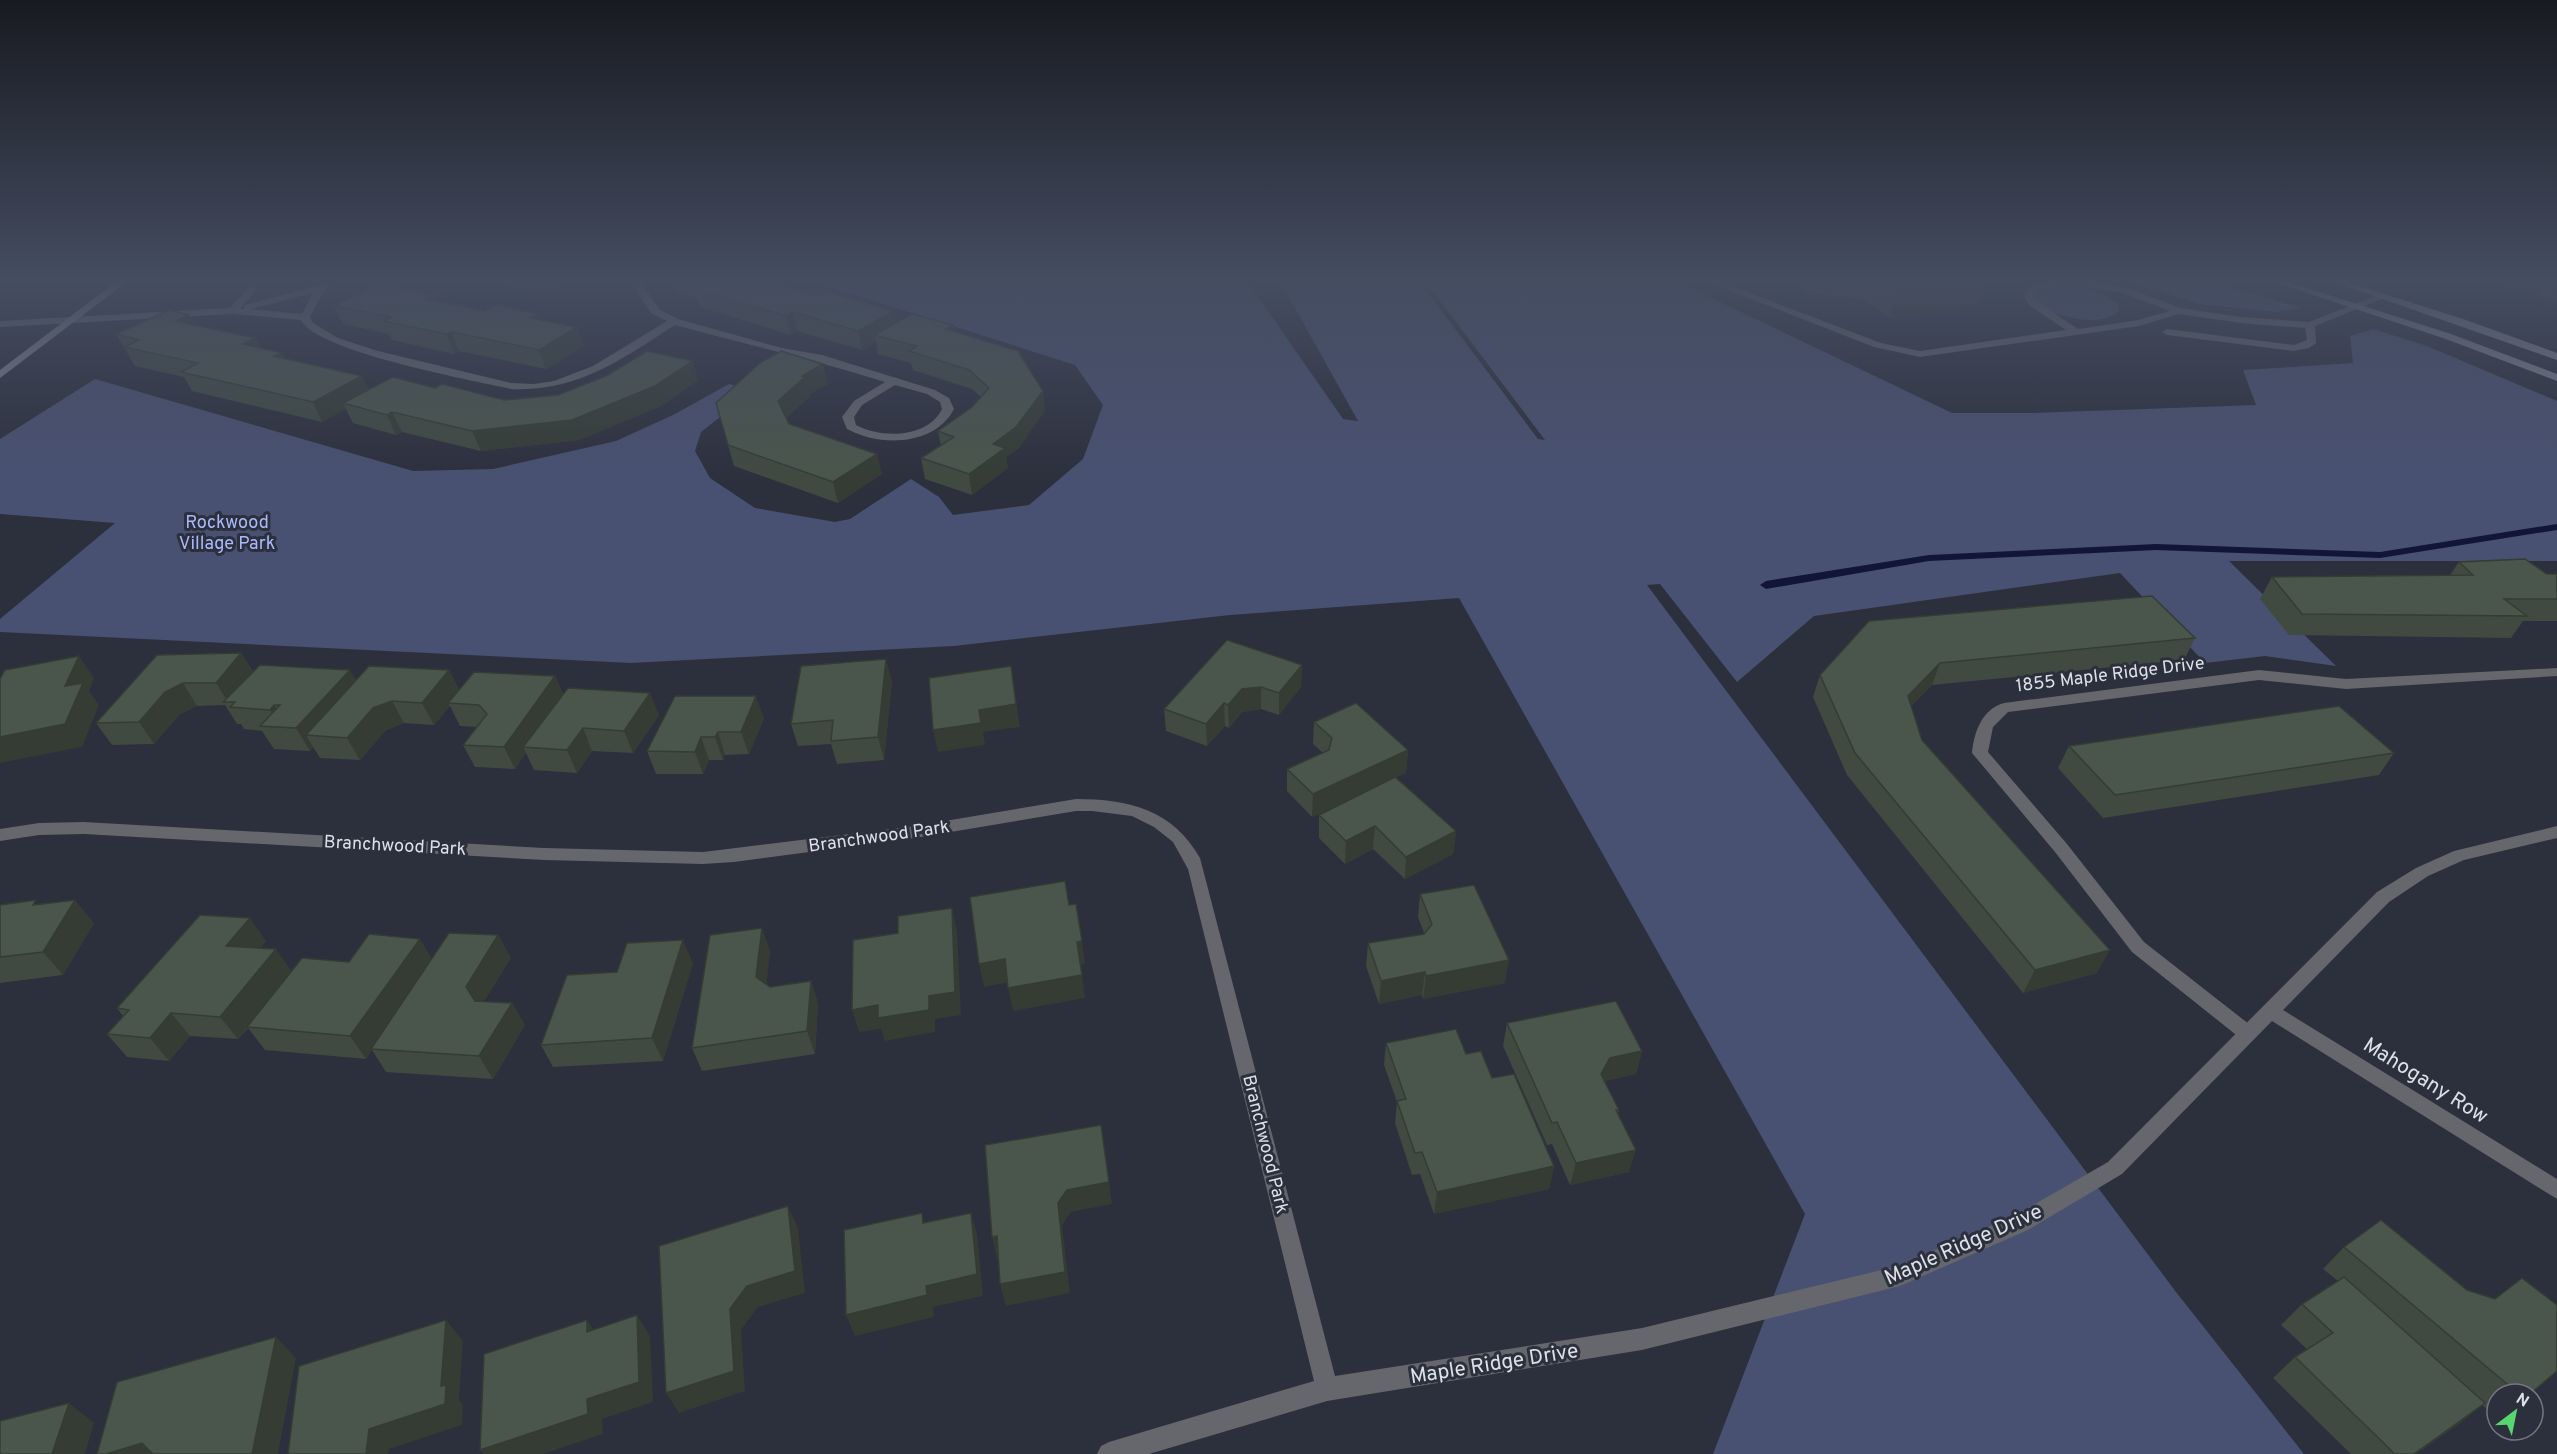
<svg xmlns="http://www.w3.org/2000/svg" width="2557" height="1454" viewBox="0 0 2557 1454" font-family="Overpass,sans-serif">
<rect width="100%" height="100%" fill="#2c2f3c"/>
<g fill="#495172">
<polygon points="811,281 1247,281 1343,419 1358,421 1280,281 1419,281 1538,439 1545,440 1425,281 1676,281 1952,413 2031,413 2256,405 2243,370 2353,363 2350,336 2373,329 2427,346 2557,401 2557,561 2229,561 2336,666 2265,656 2205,663 2120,573 1814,616 1737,682 1660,584 1647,585 2176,1292 2304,1454 1713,1454 1805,1214 1459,598 1230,615 954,646 631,663 0,632 0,619 115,523 0,514 0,439 95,379 413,471 493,469 616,441 673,415 729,384 753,391 701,432 695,451 710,478 755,508 835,522 850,519 911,479 939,497 953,515 1029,505 1083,459 1103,405 1075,365"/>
<polygon points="2128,281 2209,281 2301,308 2276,312 2200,304"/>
<path d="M 2074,285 L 2101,293 L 2118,304 L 2119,310 C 2103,330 2058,316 2038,306 L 2030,291 L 2035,287 Z"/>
</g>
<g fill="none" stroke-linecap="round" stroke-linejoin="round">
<polygon fill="#111638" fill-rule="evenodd" points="2557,524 2557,530 2380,558 2156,550 1929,561 1766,589 1760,585 1766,581 1929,555 2156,544 2380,552"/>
<g fill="#65676d" fill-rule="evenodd">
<path d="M 630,281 L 640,281 L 659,309 L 678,319 L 782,348 L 822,355 L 935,390 L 949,398 L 954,409 C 935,446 880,447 847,429 L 842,417 L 854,401 L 885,382 C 816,360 745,344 675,325 C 622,359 578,392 511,389 C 472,380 317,352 301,320 L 233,314 L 0,327 L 0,321 L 230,308 L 249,287 L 255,287 L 255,291 L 240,309 L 244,309 L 245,305 L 320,285 L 326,281 L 331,284 L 322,294 L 310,317 L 313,323 L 338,338 L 378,351 L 511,383 L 534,384 L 554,381 L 593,366 L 667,321 L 651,313 ZM 313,293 L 302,314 L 250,309 ZM 895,385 L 927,394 L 940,402 L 942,409 C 928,438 882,439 856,425 L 854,417 L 862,405 Z"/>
<path d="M 1705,281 L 1718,281 L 1881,343 L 1920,351 L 2066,330 L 2029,305 L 2024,296 L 2032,285 L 2055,281 L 2092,281 L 2129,289 L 2181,308 L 2241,317 L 2309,322 L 2381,294 L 2389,296 L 2315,326 L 2316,343 L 2309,348 L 2294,351 L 2167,335 L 2162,332 L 2167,329 L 2294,345 L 2307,340 L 2305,328 L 2241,323 L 2179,314 L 2139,326 L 1920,357 L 1874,347 ZM 2074,286 L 2123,293 L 2170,311 L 2138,320 L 2078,329 L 2036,301 L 2034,296 L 2038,289 Z"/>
<path d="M 2557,668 L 2557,676 L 2346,689 L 2259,680 L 2008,712 L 1993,727 L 1988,752 L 2067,844 L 2144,942 L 2254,1028 L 2256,1033 L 2254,1038 L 2247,1041 L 2240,1038 L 2132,952 L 2055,852 L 1972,753 C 1974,732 1982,709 2004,703 L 2259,670 L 2346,679 Z"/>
</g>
<path fill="#65676d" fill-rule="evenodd" d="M 1076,799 C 1129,799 1173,810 1200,858 L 1335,1376 L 1642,1328 L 1898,1266 L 2014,1216 L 2108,1162 L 2377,892 L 2416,868 L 2454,851 L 2557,826 L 2557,838 L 2464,860 L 2428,876 L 2389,902 L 2283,1010 L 2557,1179 L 2557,1199 L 2272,1021 L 2122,1174 L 2028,1230 L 1900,1286 L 1642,1350 L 1327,1401 L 1149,1454 L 1097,1454 L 1101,1446 L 1109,1442 L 1314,1381 L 1188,869 L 1173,842 L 1154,827 L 1132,816 L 1092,811 L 1076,811 L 915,838 L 734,862 L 703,864 L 544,860 L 84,834 L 39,835 L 0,841 L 0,829 L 39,823 L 84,822 L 544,848 L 703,852 L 915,826 Z"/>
<g fill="#828590" fill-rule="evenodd">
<polygon points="117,281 128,281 0,378 0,370"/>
<polygon points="2271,281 2285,281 2451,334 2557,374 2557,381 2443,338"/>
<polygon points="2331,281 2344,281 2466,320 2557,353 2557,360"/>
</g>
</g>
<g fill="#404a40">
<polygon points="364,281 428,281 427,283 394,287 433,295 435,301 485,311 541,320 584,346 546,369 459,351 454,354 392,340 389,334 343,324 334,306 368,289"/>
<polygon points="671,281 782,281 784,286 896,323 953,325 954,332 1045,410 1019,448 1006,457 1008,468 972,495 925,479 921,458 941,446 938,431 972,407 981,397 972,389 913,370 911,363 878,354 876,342 862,350 797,331 791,335 700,307 697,298 674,292"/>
<polygon points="1804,281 1988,281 1979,306 1890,318 1863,299 1803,292"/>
<polygon points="2467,281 2557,281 2557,301 2536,293 2541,285 2516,290 2496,282 2480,286"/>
<polygon points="189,315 194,324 255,338 260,348 282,353 285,359 362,376 368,390 435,388 504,400 698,380 661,406 579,440 481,451 402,432 396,435 353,423 346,409 322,422 192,391 184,377 135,366 116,334"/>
<polygon points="828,384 809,394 810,396 786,418 789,424 882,474 838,503 734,466 716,403"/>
<polygon points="2459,562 2547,574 2557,574 2557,621 2523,621 2511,638 2289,635 2260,599 2272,577 2450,575"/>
<polygon points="1869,621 2195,638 2184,660 1932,685 1911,706 1922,740 2097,973 2023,993 1847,775 1813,697 1820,675"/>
<polygon points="241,653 253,672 356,680 449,670 459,690 555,676 563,694 659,715 633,753 592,751 577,773 534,770 526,753 515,769 475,767 463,745 477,727 460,726 450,706 434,725 404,723 386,730 360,760 320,758 313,747 310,751 274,749 262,731 244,729 241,724 237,724 225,705 197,706 180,714 154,744 112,745 96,723"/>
<polygon points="1302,665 1301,687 1279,715 1261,709 1242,712 1229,728 1225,726 1207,746 1166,731 1164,709"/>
<polygon points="892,681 884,760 837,764 831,744 798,746 791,724"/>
<polygon points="764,718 749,754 725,755 723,760 709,760 703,774 656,774 647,751"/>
<polygon points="1314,722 1408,750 1406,773 1396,777 1456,831 1453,854 1405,879 1373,849 1345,864 1319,838 1319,815 1363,793 1312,817 1287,791 1287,769 1323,753 1313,744"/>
<polygon points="2069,746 2394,753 2379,775 2103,818 2058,768"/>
<polygon points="1420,894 1505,983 1423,999 1422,995 1379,1004 1366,966 1368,943 1424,934 1424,933 1418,917"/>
<polygon points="0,905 40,905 94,923 63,975 0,983"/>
<polygon points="498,935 511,958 484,1001 512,1003 525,1025 493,1079 386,1072 372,1050 366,1059 265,1050 248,1028 238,1039 190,1036 169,1061 127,1057 107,1034 123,1016 117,1008 266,941 260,948 291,971 349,962 432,958"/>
<polygon points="770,951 766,985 770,987 811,981 818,1004 815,1054 702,1071 692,1048"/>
<polygon points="693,963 663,1061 553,1067 541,1045 617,972"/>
<polygon points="1507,1023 1642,1051 1636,1074 1604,1081 1619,1110 1618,1113 1629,1172 1570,1185 1552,1144 1547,1145 1503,1046"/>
<polygon points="1386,1043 1466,1054 1492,1078 1554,1166 1549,1189 1434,1214 1420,1174 1412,1175 1395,1123 1397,1102 1384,1065"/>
<polygon points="2344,1247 2530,1394 2497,1394 2497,1418 2482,1405 2460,1423 2416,1454 2351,1454 2273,1378 2295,1357 2307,1349 2281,1325 2302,1304 2338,1281 2323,1269"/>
</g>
<g fill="#343c34">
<polygon points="364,281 428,281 427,283 369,291"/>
<polygon points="496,281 559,281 557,288 511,294 507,284 497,285"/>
<polygon points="772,281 782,281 786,294 769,282"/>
<polygon points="1901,281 1988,281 1979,306 1890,318"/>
<polygon points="2483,281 2497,281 2496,282 2480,286"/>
<polygon points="2521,281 2543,281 2541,285 2516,290"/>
<polygon points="433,295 440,313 425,299"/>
<polygon points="894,311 898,330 874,335 876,342 862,350 858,331"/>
<polygon points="793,312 797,331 791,335 786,316"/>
<polygon points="539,314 545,332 530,318"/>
<polygon points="189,315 199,334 176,321"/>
<polygon points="953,325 956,344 946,329"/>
<polygon points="577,327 584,346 546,369 539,350"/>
<polygon points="452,332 459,351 454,354 446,334"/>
<polygon points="255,338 264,357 243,344"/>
<polygon points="282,353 291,372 274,356"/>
<polygon points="693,361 698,380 661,406 579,440 481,451 472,431"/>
<polygon points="823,364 828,384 809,394 810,396 783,421 778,401 802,376"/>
<polygon points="362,376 371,395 343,403 346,409 322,422 313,402"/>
<polygon points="1043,391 1045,410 1019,448 1006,457 1008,468 972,495 969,474 993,444"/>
<polygon points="392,412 402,432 396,435 387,415"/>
<polygon points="877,454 882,474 838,503 833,482"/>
<polygon points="241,653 254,675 228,702 216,683"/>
<polygon points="79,656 94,678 89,691 99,705 82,747 0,763 0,737 65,686"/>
<polygon points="886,659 892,681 884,760 878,737"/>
<polygon points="1940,663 1932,685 1899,718 1908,696"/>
<polygon points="1302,665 1301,687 1279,715 1279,693"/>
<polygon points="1011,666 1020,727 983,732 985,745 938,752 933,730 979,710"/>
<polygon points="350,670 363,692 306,735 313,747 310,751 296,728"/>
<polygon points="449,670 460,693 448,703 450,706 434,725 422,703"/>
<polygon points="555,676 565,699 523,747 526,753 515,769 504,747"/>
<polygon points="183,683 197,706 180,714 154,744 139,722 165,692"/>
<polygon points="1261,687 1261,709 1242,712 1229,728 1228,705 1242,689"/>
<polygon points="650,693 659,715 633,753 624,731"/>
<polygon points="756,696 764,718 749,754 741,732"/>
<polygon points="392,701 404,723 386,730 360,760 347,738 373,708"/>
<polygon points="1224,703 1225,726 1207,746 1206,724"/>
<polygon points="274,705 288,727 281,727 270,710"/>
<polygon points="583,728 592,751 577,773 567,750"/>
<polygon points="718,732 725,755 723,760 715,737"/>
<polygon points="701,737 709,760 703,774 695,752"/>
<polygon points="1408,750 1406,773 1312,817 1313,794"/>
<polygon points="1375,826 1373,849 1345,864 1346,841"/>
<polygon points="1456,831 1453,854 1405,879 1406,857"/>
<polygon points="75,900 94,923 63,975 43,952"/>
<polygon points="952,908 957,931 961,1015 935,1019 935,1032 885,1041 881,1029 859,1032 852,1010 929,996"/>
<polygon points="250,918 266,941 243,968 226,946"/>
<polygon points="762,928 770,951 765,1000 756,977"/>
<polygon points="498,935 511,958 479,1009 466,987"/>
<polygon points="420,939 434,962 371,1049 372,1050 366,1059 350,1036"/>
<polygon points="683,940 693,963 663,1061 652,1038"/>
<polygon points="1082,941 1085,964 1080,965 1077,942"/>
<polygon points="276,949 292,972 238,1039 220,1017"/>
<polygon points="2110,950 2097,973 2023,993 2035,970"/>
<polygon points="1005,959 1010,982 984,987 979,964"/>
<polygon points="1509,960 1505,983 1423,999 1426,976"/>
<polygon points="1425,972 1422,995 1379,1004 1381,981"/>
<polygon points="1082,975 1085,998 1013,1011 1008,988"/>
<polygon points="811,981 818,1004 815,1054 807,1031"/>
<polygon points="512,1003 525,1025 493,1079 479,1056"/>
<polygon points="171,1013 190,1036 169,1061 150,1038"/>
<polygon points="1642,1051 1636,1074 1604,1081 1601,1074 1610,1058"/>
<polygon points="1101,1125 1112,1204 1071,1212 1062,1225 1070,1293 1006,1306 1000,1284 1058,1203"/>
<polygon points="1636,1150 1629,1172 1570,1185 1576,1163"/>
<polygon points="1554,1166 1549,1189 1434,1214 1437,1192"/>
<polygon points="788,1206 798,1228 805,1293 758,1307 741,1330 745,1391 679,1413 666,1393 730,1309"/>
<polygon points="971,1213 977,1234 983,1296 933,1307 934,1317 855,1336 846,1315 926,1286"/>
<polygon points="997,1236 1003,1257 997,1259 992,1237"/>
<polygon points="637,1315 650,1336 653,1402 602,1419 603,1434 543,1454 484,1454 480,1450 587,1399"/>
<polygon points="446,1320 463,1341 459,1400 463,1405 462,1425 389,1449 388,1454 366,1454 369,1429 441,1386"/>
<polygon points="587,1320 601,1341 587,1332"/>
<polygon points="276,1337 296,1358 278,1454 252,1454"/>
<polygon points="69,1403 94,1423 85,1454 52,1454"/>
<polygon points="2485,1403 2460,1423 2416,1454 2414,1454"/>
<polygon points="142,1443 155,1454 106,1454"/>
</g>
<g fill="#4a564b" stroke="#343c34" stroke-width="1.5">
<polygon points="694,281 772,281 769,282 818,296 825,292 894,311 858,331 793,312 786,316 695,289 706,284"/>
<polygon points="378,284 433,295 425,299 485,311 496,305 539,314 530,318 577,327 539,350 452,332 446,334 383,321 391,317 334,306"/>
<polygon points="169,310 189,315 176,321 255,338 243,344 282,353 274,356 362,376 313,402 181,372 198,363 124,347 139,340 116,334"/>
<polygon points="912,314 953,325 946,329 1018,351 1043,391 1016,427 993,444 1005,448 969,474 921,458 954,437 938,431 972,407 989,388 969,370 909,351 917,346 874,335"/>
<polygon points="647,351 693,361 655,386 572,420 472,431 392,412 387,415 343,403 393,377 435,388 442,384 504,400 558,395 608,375"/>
<polygon points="781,351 823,364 802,376 805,377 778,401 789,424 877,454 833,482 728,445 716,403 760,363"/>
<polygon points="2525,559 2547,574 2557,574 2557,599 2504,599 2527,616 2302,614 2272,577 2473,575 2459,562"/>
<polygon points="2152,596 2195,638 1940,663 1908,696 1922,740 2110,950 2035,970 1855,753 1820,675 1869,621"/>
<polygon points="1227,640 1302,665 1279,693 1261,687 1242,689 1228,705 1224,703 1206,724 1164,709"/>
<polygon points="241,653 216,683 183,683 165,692 139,722 96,723 157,655"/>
<polygon points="79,656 65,686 83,683 65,724 0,737 0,679 5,670"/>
<polygon points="886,659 878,737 831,741 833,720 791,724 801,666"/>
<polygon points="260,665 350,670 296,728 260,726 280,705 274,705 270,710 230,707 235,702 223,702"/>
<polygon points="369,666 449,670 422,703 392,701 373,708 347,738 306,735"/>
<polygon points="1011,666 1016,704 979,710 981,723 933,730 929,678"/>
<polygon points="474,672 555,676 504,747 463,745 487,714 479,705 448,703"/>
<polygon points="568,688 650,693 624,731 583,728 567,750 523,747"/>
<polygon points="675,696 756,696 741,732 718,732 715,737 701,737 695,752 647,751"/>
<polygon points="1356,703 1408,750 1313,794 1287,769 1329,750 1332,738 1314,722"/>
<polygon points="2339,706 2394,753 2115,795 2069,746"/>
<polygon points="1395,777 1456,831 1406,857 1375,826 1346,841 1319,815"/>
<polygon points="1065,881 1069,905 1076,904 1082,941 1077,942 1082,975 1008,988 1005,959 979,964 970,897"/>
<polygon points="1474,885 1509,960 1426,976 1425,972 1381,981 1368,943 1424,934 1432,924 1420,894"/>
<polygon points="36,900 33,905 75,900 43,952 0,957 0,905"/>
<polygon points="952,908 955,992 929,996 929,1010 878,1018 878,1005 852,1010 853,940 898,933 898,916"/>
<polygon points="200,915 250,918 226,946 276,949 220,1017 171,1013 150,1038 107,1034 129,1010 117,1008"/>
<polygon points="762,928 756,977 770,987 811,981 807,1031 692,1048 710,935"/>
<polygon points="449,933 498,935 466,987 475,1001 512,1003 479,1056 371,1049"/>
<polygon points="369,934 420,939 350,1036 247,1027 302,958 349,962"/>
<polygon points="683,940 652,1038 541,1045 567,975 617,972 627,943"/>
<polygon points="1616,1001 1642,1051 1610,1058 1601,1074 1619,1110 1616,1110 1636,1150 1576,1163 1557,1122 1552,1123 1507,1023"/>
<polygon points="1456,1029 1466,1054 1481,1051 1492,1078 1514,1074 1554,1166 1437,1192 1422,1152 1415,1153 1397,1101 1406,1099 1386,1043"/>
<polygon points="1101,1125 1109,1182 1067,1190 1058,1203 1065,1272 1000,1284 997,1236 992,1237 985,1145"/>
<polygon points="788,1206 795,1271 747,1286 730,1309 734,1371 666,1393 659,1246"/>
<polygon points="922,1213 923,1223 971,1213 977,1274 926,1286 927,1295 846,1315 844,1230"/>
<polygon points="2381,1220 2467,1290 2495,1299 2522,1278 2557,1305 2557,1371 2530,1394 2519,1394 2344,1247"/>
<polygon points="2344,1277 2485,1403 2414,1454 2395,1454 2295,1357 2333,1333 2302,1304"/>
<polygon points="637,1315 639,1382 587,1399 588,1414 480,1450 484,1354 587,1320 587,1332"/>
<polygon points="446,1320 441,1386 446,1385 445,1404 369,1429 366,1454 288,1454 299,1366"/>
<polygon points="276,1337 252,1454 153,1454 142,1443 106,1454 97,1454 117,1382"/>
<polygon points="69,1403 52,1454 0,1454 0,1421"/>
</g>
<linearGradient id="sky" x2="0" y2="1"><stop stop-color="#181a21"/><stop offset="0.58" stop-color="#454d61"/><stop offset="1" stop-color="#454d61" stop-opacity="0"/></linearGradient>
<rect width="2557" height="484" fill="url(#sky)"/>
<g text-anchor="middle" stroke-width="6" stroke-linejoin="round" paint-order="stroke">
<g font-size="18" fill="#a9bafc" stroke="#2c2f3c">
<text x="227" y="528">Rockwood<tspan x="227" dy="21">Village Park</tspan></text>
</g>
<g font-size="18" fill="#dde0e8" stroke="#2c2f3c">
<text transform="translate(2110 674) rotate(-7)" y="6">1855 Maple Ridge Drive</text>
<text transform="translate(879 836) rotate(-8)" y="6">Branchwood Park</text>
<text transform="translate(395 845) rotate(3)" y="6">Branchwood Park</text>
<text transform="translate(1266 1144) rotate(76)" y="6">Branchwood Park</text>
</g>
<g font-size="21" fill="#dde0e8" stroke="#2c2f3c">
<text transform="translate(2426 1080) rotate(32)" y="7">Mahogany Row</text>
<text transform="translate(1963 1244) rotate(-24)" y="7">Maple Ridge Drive</text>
<text transform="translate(1494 1363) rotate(-9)" y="7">Maple Ridge Drive</text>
</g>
</g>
<g transform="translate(2515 1412) rotate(32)"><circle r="28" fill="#2c2f3c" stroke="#737681" stroke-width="1.5"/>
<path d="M0-4.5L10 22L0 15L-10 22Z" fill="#57d570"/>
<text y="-9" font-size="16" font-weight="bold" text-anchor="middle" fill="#dde0e8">N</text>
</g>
</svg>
